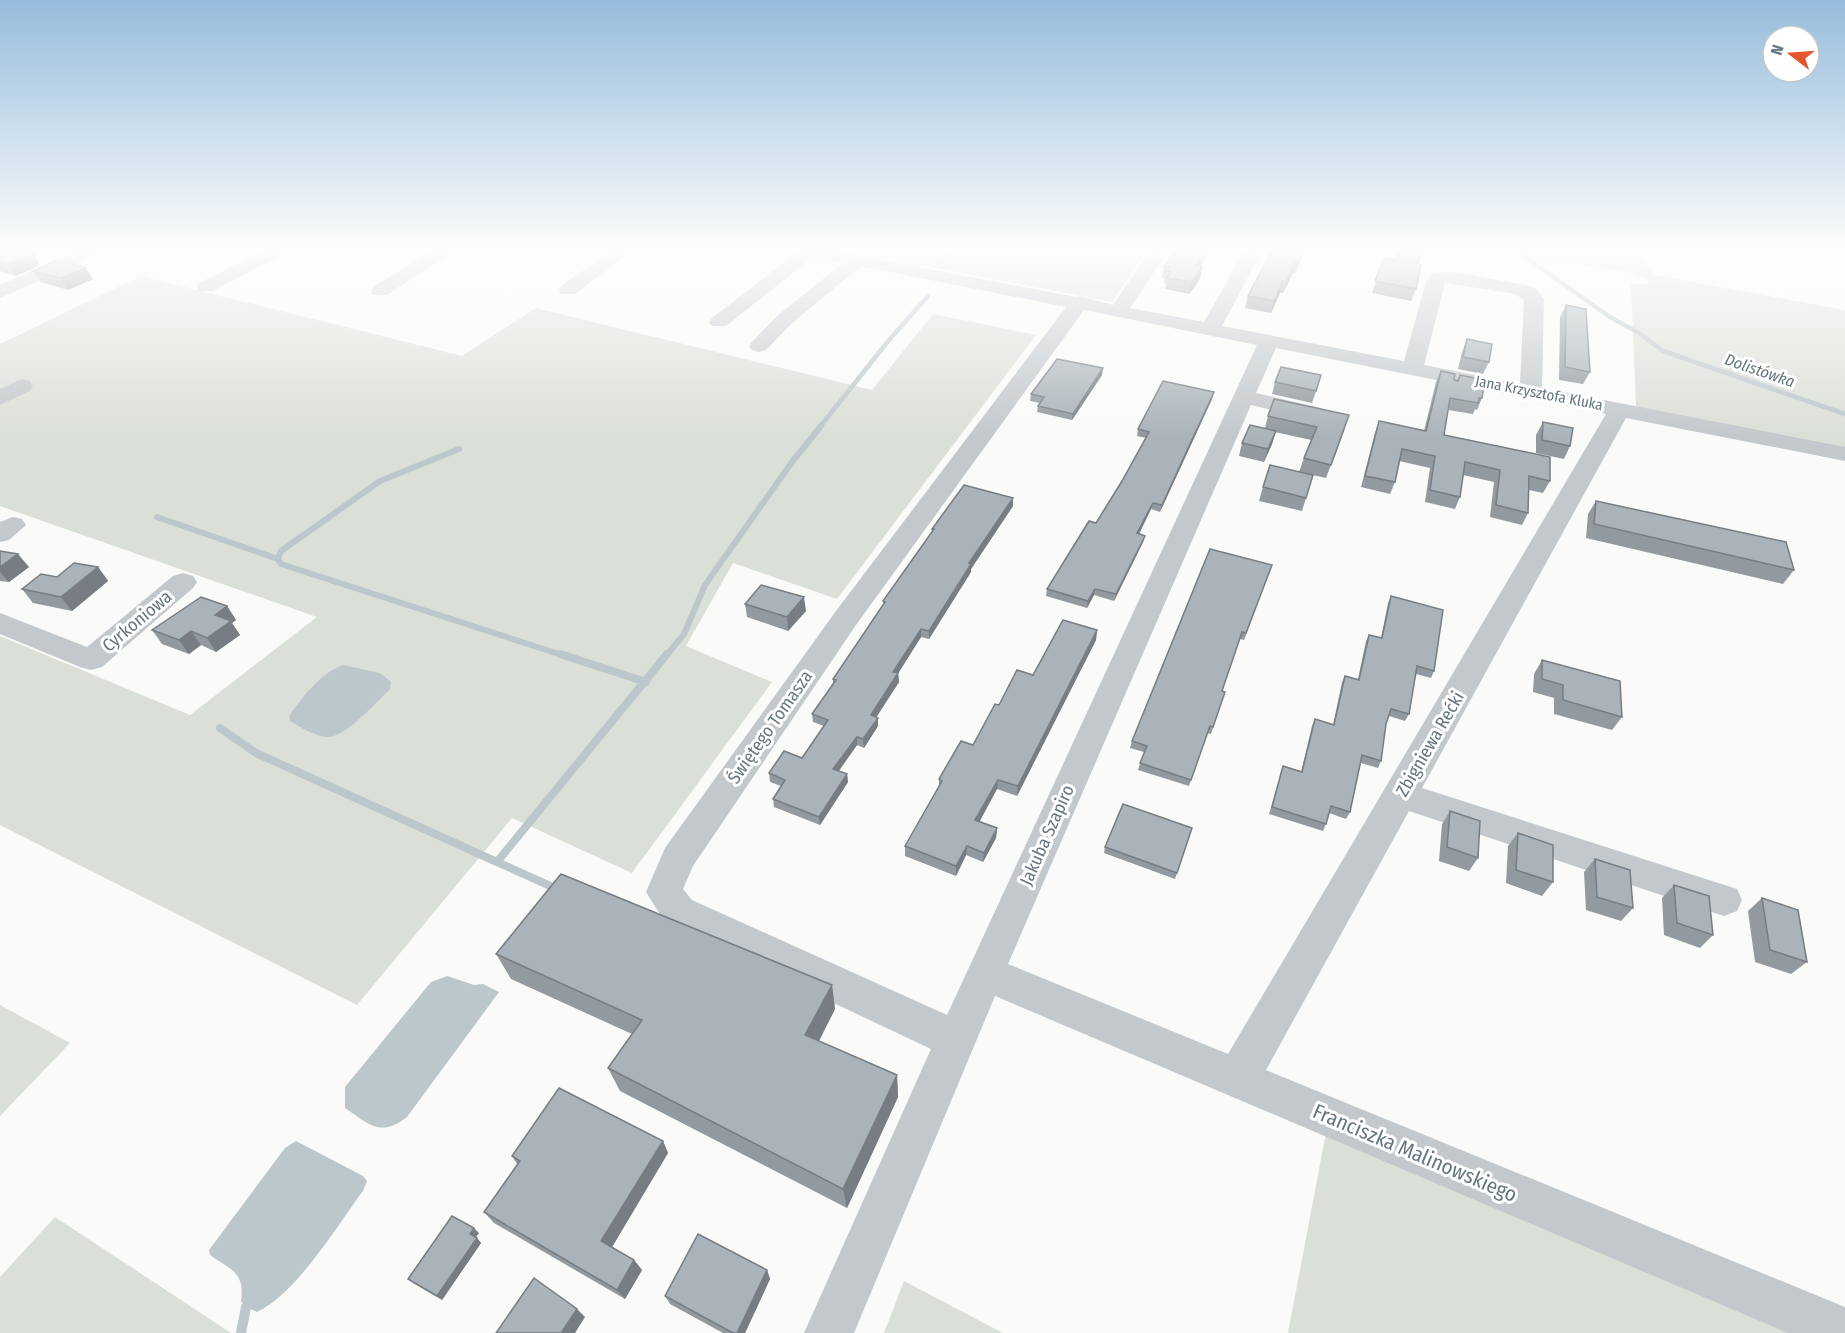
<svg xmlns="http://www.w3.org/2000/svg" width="1845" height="1333" viewBox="0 0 1845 1333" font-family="'Fira Sans Condensed',sans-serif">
<rect width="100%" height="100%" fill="#fafaf8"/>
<g fill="#dadfd7">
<polygon points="848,251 1146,251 1112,302"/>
<polygon points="1490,251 1636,251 1654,275 1845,310 1845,448 1636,407 1631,284 1645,284 1650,280 1626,272"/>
<polygon points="141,276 462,356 536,308 872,390 933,314 1036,335 837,599 733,563 686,646 772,682 632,873 512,818 357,1005 0,825 0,636 190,715 317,617 0,506 0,344"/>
<polygon points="0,1005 70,1043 0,1116"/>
<polygon points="1329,1117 1845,1332 1845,1333 1288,1333"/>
<polygon points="55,1217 231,1333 0,1333 0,1277"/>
<polygon points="904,1281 1003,1333 884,1333"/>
</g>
<g fill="#bbc7cb">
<path d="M 343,665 L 380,673 L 391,682 L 390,689 C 376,702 345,739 326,737 C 315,736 300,727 290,721 L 289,716 C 303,697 320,673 343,665 Z"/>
<path d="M 447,976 L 474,985 L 483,984 L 499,992 L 407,1117 C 380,1138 369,1124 345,1108 L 345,1087 L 431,982 Z"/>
<path d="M 296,1141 L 363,1176 L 367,1181 L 363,1191 C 336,1227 297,1293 257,1312 L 246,1307 L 241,1301 C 245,1272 231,1270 210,1255 L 209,1250 L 285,1148 Z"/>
</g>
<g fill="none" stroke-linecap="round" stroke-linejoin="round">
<g stroke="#bbc7cb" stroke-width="4.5">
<polyline points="1517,251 1610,317 1639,333 1663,351 1845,414"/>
<polyline points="819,428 889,340 928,296"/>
</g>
<g stroke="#bbc7cb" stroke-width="6">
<polyline points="459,449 380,481 281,551 278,559 281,564 565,656"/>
<polyline points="157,517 278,559"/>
<polyline points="666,656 684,634 705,585 792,462 821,426"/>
</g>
<g stroke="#bbc7cb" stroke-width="8">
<polyline points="560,654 646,682"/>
<polyline points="220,728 256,753 497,862"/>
<polyline points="559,890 497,862 667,654"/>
</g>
<polyline stroke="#bbc7cb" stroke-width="10" points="241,1333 246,1307"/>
<polyline stroke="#bbbfc2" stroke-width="2" stroke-dasharray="2 2" stroke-linecap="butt" points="941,262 952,251"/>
<g fill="#c3c8cc" fill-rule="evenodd">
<polygon points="77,251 100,251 97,255 0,298 0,285"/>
<polygon points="263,251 285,251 282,255 213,291 199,291 197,287 199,283"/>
<polygon points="433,251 454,251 387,295 373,295 371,291 373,287"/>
<polygon points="611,251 631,251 575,294 561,294 559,290 561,286"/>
<path d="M 799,251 L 835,251 L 1076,297 L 1080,296 L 1113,305 L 1150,251 L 1168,251 L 1130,308 L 1204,322 L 1244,251 L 1262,251 L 1222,326 L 1404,361 L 1426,282 L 1432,274 L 1448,271 L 1525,285 L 1535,288 L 1544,299 L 1542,388 L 1845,447 L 1845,461 L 1626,418 L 1422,788 L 1737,889 L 1742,900 L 1737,911 L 1724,916 L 1409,811 L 1266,1070 L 1845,1307 L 1845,1333 L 1788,1333 L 995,996 L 854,1333 L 804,1333 L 931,1049 L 666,924 L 646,892 L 665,848 L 836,611 L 1066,307 L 861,266 L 791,324 L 766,350 L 759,352 L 752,350 L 749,346 L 752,342 L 777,316 L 843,263 L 813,257 L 726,326 L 712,326 L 709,322 L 712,318 ZM 1445,283 L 1515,294 L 1524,300 L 1520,384 L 1424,365 ZM 1084,310 L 1257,345 L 947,1015 L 692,900 L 683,889 L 693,866 L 856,625 ZM 1276,348 L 1606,414 L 1228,1054 L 1008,964 L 1251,405 L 1313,420 L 1321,418 L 1324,413 L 1321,408 L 1256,393 Z"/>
<polygon points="22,379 30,381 33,386 30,391 0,405 0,389"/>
<polygon points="13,517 22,519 26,525 9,540 0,542 0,522"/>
<polygon points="183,573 193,576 197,582 193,588 102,667 91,670 80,667 0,634 0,613 87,647 173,576"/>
</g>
</g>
<g fill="#929a9f">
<polygon points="1175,251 1209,251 1200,267 1202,267 1200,279 1189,294 1165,289 1166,283 1164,283 1165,279 1162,278 1164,267"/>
<polygon points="1272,251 1304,251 1296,273 1293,273 1283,293 1280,293 1271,313 1245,308 1248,296"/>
<polygon points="33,253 40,265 16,276 0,271 0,254"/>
<polygon points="1384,258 1417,264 1416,289 1411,301 1372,293"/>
<polygon points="33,271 93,279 68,290 41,282"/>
<polygon points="1566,305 1590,372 1583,384 1559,380 1560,317"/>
<polygon points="1467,339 1489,362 1483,374 1458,369 1462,352"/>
<polygon points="1441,371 1454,380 1457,380 1460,375 1482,398 1477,410 1475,409 1473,414 1448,410 1444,435 1550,481 1543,493 1529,490 1528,513 1522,525 1490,517 1494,482 1463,475 1460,497 1455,509 1425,502 1430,468 1399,461 1395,482 1390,494 1361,487 1375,433 1379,421 1424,431 1436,382"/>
<polygon points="1102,375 1072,420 1037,412 1038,406 1040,403 1030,401 1031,394"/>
<polygon points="1275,382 1317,388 1312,403 1272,394"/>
<polygon points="1212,399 1160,512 1151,509 1139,534 1145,536 1143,542 1114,601 1094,595 1087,608 1046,596 1047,589 1096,523 1122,481 1146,438 1137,436 1138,429"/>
<polygon points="1268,416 1345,428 1326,478 1299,472 1304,458 1311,440 1275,432 1272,444 1264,462 1239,456 1242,443 1265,428"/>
<polygon points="1543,422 1570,446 1564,459 1536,453 1536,435"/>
<polygon points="1313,475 1302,511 1259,501 1263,487"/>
<polygon points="1013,498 1013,506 971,569 971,572 929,639 921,637 898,673 899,682 876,717 878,726 864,748 857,745 839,771 847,774 848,782 820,825 774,807 773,799 781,786 770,782 769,773 802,758 824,726 813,722 812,714 833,683 833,679 884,605 883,601 932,533 932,529"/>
<polygon points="1596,501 1794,570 1783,584 1586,538 1588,514"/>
<polygon points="0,551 29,567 9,582 0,581"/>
<polygon points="1272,565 1244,640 1240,639 1222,691 1225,692 1211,734 1207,733 1189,786 1138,770 1144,752 1130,748 1132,741"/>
<polygon points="98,567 108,581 72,611 33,603 22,589 57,577"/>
<polygon points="1391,596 1434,671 1431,678 1416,674 1409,714 1405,721 1389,716 1386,724 1381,761 1378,768 1361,763 1350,812 1346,819 1329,813 1326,824 1323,831 1269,814 1283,766 1301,772 1312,726 1315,719 1333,725 1342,682 1345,676 1358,679 1366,641 1369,635 1381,638 1388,603"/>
<polygon points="745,604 806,611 788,631 747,617"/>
<polygon points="227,606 236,620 232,623 240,635 216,652 201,645 189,654 162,644 152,630"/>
<polygon points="1097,630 1096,640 1017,796 997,789 979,822 997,828 996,838 983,862 966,855 956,876 905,856 905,846 939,786 939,779 973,745 999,705 1033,675"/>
<polygon points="1542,660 1622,717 1612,730 1554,714 1554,698 1533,692 1534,674"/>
<polygon points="1450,811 1478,858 1469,871 1439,861 1442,824"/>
<polygon points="1192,828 1175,879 1104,853 1105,847"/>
<polygon points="1518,833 1553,882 1542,896 1506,883 1508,846"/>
<polygon points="1595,859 1633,908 1621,921 1586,910 1584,872"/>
<polygon points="1674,885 1713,935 1700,948 1664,935 1662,898"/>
<polygon points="1762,898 1807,962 1791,974 1755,962 1748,911"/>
<polygon points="496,954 832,985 835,1009 819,1041 897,1075 898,1097 847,1208 620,1091 608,1068 632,1034 511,979"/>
<polygon points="663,1141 668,1153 612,1247 634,1260 642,1270 625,1299 494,1223 484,1212 517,1164 512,1156"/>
<polygon points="479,1233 476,1237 481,1243 442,1300 413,1283 408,1279"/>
<polygon points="767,1270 770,1279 745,1333 723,1333 670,1304 665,1296"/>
</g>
<g fill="#777d82">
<polygon points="1205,251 1209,251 1194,278 1196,266"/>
<polygon points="33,253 40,265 16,276 8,264"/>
<polygon points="1296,261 1293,273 1283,293 1286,282"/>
<polygon points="1202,267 1200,279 1189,294 1192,282"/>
<polygon points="86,268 93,279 68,290 61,278"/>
<polygon points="1283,281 1280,293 1271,313 1274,301"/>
<polygon points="1103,368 1102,375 1072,420 1073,414"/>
<polygon points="1214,392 1212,399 1160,512 1162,505"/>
<polygon points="1276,431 1272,444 1264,462 1268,449"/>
<polygon points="1013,498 1013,506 971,569 971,572 929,639 929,631 969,563"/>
<polygon points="1153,503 1151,509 1136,540 1137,533"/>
<polygon points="1145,536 1143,542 1114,601 1116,594"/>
<polygon points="18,554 29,567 9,582 0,572 0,567"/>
<polygon points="98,567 108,581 72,611 61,597"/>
<polygon points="1095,589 1094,595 1087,608 1088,601"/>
<polygon points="804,597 806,611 788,631 787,617"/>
<polygon points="227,606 236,620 232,623 240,635 216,652 207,638 215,615"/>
<polygon points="921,629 921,637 894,680 893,672"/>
<polygon points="1097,630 1096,640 1017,796 1018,786"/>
<polygon points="191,631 201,645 189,654 179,640"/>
<polygon points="898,673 899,682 872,724 871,715"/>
<polygon points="878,718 878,726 864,748 863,739"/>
<polygon points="857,737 857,745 834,777 833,769"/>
<polygon points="847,774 848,782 820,825 819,817"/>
<polygon points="998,780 997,789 975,830 975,820"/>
<polygon points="997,828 996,838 983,862 984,853"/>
<polygon points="967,846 966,855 956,876 956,866"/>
<polygon points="832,985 835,1009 810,1058 805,1035"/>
<polygon points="897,1075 898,1097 847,1208 843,1189"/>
<polygon points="663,1141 668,1153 609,1252 601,1241"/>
<polygon points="474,1228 479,1233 475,1238 470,1234"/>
<polygon points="477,1238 481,1243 442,1300 437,1296"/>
<polygon points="634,1260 642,1270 625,1299 617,1290"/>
<polygon points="767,1270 770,1279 745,1333 737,1333"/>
<polygon points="577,1309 585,1317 575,1333 561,1333"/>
</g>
<g fill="#aab3b9" stroke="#777d82" stroke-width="1.5">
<polygon points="9,251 23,251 33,253 8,264 0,262 0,254"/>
<polygon points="1175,251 1205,251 1196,266 1202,267 1192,282 1167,278 1171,272 1166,271 1169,267 1164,267"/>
<polygon points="1272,251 1303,251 1299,262 1296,261 1286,282 1283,281 1274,301 1248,296"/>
<polygon points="1399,251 1422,251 1417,264 1421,265 1416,289 1375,281 1384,258 1395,260"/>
<polygon points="58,260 86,268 61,278 33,271"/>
<polygon points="1566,305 1586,309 1590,372 1565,367"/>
<polygon points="1467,339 1492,344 1489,362 1463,357"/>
<polygon points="1057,359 1103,368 1073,414 1038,406 1044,397 1031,394"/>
<polygon points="1281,367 1321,375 1316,391 1275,382"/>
<polygon points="1441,371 1455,374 1454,380 1458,381 1460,375 1485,380 1482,398 1479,398 1478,403 1450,398 1444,435 1550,457 1550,481 1529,476 1528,513 1496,505 1500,470 1465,462 1460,497 1430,490 1435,456 1402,449 1395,482 1365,476 1379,421 1426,431"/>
<polygon points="1163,381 1214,392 1162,505 1153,503 1137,533 1145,536 1116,594 1095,589 1088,601 1047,589 1089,521 1096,523 1122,481 1149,432 1138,429"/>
<polygon points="1274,399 1349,415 1331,465 1304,458 1317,427 1268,416"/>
<polygon points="1543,422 1573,428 1570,446 1542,440"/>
<polygon points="1250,425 1276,431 1268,449 1242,443"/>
<polygon points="1270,465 1313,475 1306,498 1263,487"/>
<polygon points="964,485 1013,498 969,563 971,564 929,631 921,629 893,672 898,673 871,715 878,718 863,739 857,737 833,769 847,774 819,817 773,799 785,780 769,773 784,751 802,758 828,720 812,714 836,680 833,679 885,602 883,601 934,529 932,529"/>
<polygon points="1596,501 1786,542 1794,570 1594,524"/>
<polygon points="1210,549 1272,565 1246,633 1242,632 1222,691 1225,692 1213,727 1210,726 1191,780 1140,763 1147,746 1132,741"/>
<polygon points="0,551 18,554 0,567"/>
<polygon points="74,563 98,567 61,597 22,589 41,574 57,577"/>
<polygon points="761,585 804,597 787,617 745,604"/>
<polygon points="1391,596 1443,610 1434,671 1417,666 1409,714 1391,709 1386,724 1381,761 1362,755 1350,812 1331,806 1326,824 1272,807 1283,766 1302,772 1315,719 1334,725 1345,676 1359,680 1369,635 1382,638"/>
<polygon points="201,597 227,606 215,615 231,621 207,638 191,631 179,640 152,630"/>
<polygon points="1063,620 1097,630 1018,786 998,780 975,820 997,828 984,853 967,846 956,866 905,846 942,781 939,779 961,741 973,745 995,704 999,705 1017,670 1033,675"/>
<polygon points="1542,660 1620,681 1622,717 1563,700 1563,685 1542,679"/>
<polygon points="1123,804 1192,828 1177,873 1105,847"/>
<polygon points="1450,811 1480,821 1478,858 1447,847"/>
<polygon points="1518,833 1553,845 1553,882 1516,870"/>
<polygon points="1595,859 1630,870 1633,908 1597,897"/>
<polygon points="561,874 832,985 805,1035 897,1075 843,1189 608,1068 642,1020 496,954"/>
<polygon points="1674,885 1709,896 1713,935 1677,923"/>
<polygon points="1762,898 1798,910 1807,962 1770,950"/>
<polygon points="559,1088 663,1141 601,1241 634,1260 617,1290 484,1212 520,1161 512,1156"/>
<polygon points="452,1216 474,1228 470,1234 477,1238 437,1296 408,1279"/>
<polygon points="698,1234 767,1270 737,1333 733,1333 665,1296"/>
<polygon points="534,1278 577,1309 561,1333 496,1333"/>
</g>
<linearGradient id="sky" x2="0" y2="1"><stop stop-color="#96bcdc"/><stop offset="0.57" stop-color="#fdfdfc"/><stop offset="1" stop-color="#fdfdfc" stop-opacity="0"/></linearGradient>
<rect width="1845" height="437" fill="url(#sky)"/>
<g text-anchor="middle" stroke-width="6" stroke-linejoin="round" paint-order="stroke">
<g font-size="15" fill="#657683" stroke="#fff">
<text transform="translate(1539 393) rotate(11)" y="5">Jana Krzysztofa Kluka</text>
</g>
<g font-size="16" font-style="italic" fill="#60757c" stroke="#fff">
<text transform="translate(1760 370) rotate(19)" y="6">Dolistówka</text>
</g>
<g font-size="18" fill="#657683" stroke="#fff">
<text transform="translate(137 621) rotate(-40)" y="6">Cyrkoniowa</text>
<text transform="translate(770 727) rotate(-55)" y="6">Świętego Tomasza</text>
<text transform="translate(1430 744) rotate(-60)" y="6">Zbigniewa Rećki</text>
<text transform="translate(1047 835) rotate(-66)" y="6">Jakuba Szapiro</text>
</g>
<g font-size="21" fill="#657683" stroke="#fff">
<text transform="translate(1415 1153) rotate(23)" y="7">Franciszka Malinowskiego</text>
</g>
</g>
<g transform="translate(1791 54) rotate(287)"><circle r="28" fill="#ffffff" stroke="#c1c8cd" stroke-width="1.5"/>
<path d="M0-4.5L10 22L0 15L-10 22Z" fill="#e4572e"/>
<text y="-9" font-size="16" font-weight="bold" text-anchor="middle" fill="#657683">N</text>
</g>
</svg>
